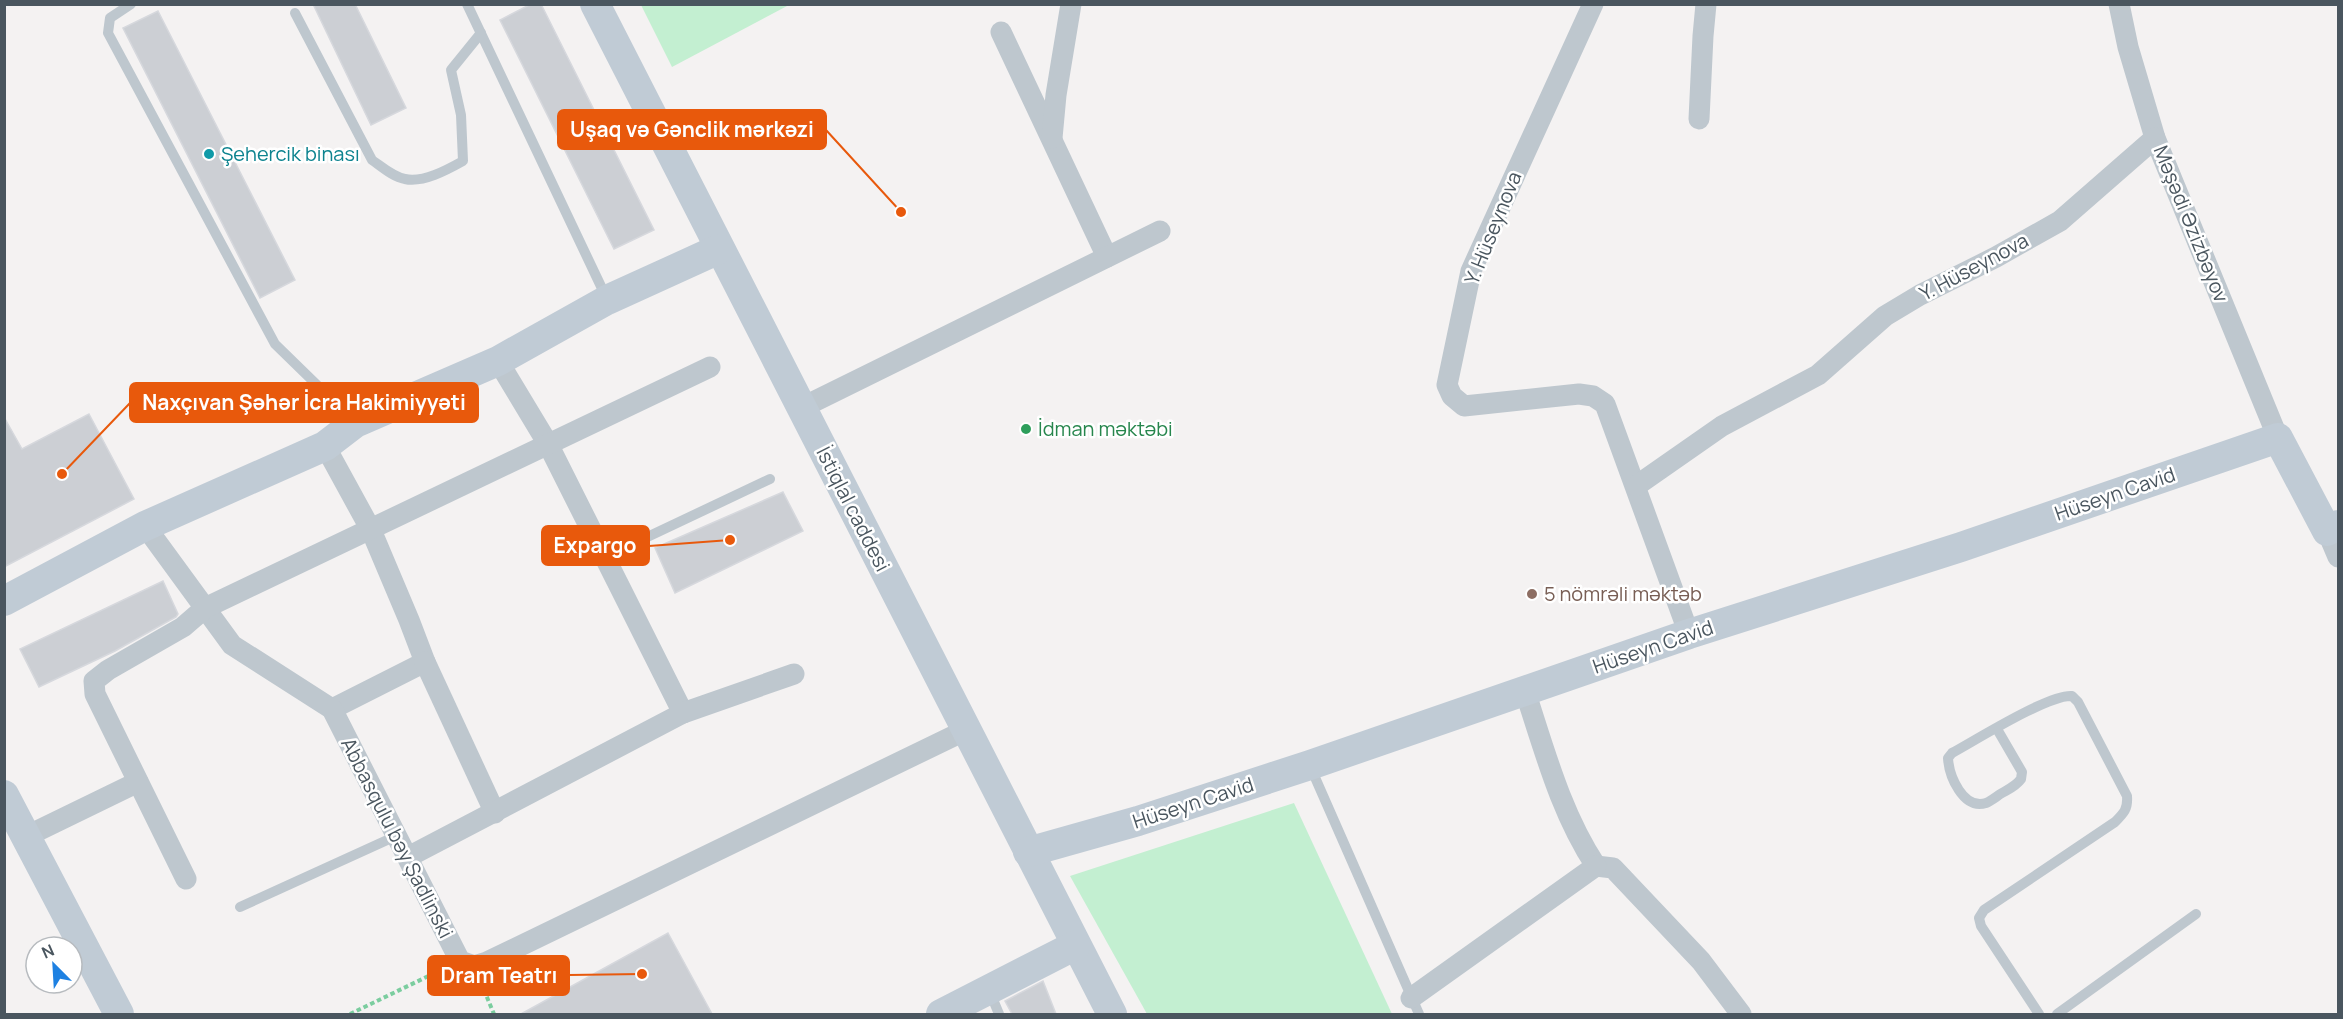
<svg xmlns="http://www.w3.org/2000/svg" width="2343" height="1019" viewBox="0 0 2343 1019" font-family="Manrope,sans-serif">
<rect width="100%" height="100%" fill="#f4f2f2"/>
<g fill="#c3efd1">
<polygon points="641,5 789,5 672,67"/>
<polygon points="1294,803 1392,1014 1147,1014 1070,876"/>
</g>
<g fill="#cccfd4" stroke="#d6d8dd" stroke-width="1.5">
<polygon points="313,4 355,4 406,108 371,125"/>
<polygon points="531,4 541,4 654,230 614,249 500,20"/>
<polygon points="158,11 295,280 260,298 123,28"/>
<polygon points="89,414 134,499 4,567 4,417 22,449"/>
<polygon points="783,492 803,531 675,593 655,548"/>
<polygon points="163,581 178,614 176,617 115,651 39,687 20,649"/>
<polygon points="668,933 712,1014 521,1014"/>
<polygon points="1043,981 1056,1014 1012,1014 1005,1001"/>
</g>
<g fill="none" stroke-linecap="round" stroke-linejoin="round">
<g stroke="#7bcd9f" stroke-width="4" stroke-dasharray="4.5 3" stroke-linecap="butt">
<polyline points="481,983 494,1014"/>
<polyline points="350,1014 443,969"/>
</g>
<g stroke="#bec7ce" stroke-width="10">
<polyline points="131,4 110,18 108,33 275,344 355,422"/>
<polyline points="467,4 607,299"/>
<path d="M 295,13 L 372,160 C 382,167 393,177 405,179 C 423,183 447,170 463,161 L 461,115 L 451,70 L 481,33"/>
<polyline points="605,557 770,479"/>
<path d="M 1997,729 L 2022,772 L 2021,779 C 2016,786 2009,789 2002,793 C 1997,796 1991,801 1986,803 C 1963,810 1949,776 1948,758 L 1952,753 C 1976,740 2049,694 2072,696 L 2078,702 L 2127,796 C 2128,809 2124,813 2115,822 L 1984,910 L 1979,918 L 1981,926 L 2039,1014"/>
<polyline points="1310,766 1419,1014"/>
<polyline points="240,907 396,836"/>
<polyline points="989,990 999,1014"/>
<polyline points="2057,1014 2196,914"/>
</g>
<g stroke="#bec7ce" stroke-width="21">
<polyline points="1593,4 1471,271 1447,385 1452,396 1464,406 1579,394 1593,396 1605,404 1689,634"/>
<polyline points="2119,4 2128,47 2155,138 2278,438"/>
<polyline points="1001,32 1107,257"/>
<polyline points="1699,119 1703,36 1706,4"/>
<polyline points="1052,138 1056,95 1071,4"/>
<polyline points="498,361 548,444 683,713"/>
<polyline points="801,408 1160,231"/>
<polyline points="325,446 371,530 409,620 425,662 332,709"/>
<polyline points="1636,486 1722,426 1818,375 1885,316 1920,295 1996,257 2060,221 2155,138"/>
<polyline points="145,526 232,645 332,709 460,961 474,966 487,962 966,730"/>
<polyline points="2327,531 2338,557"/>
<polyline points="425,662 495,813"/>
<path d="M 1525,691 C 1545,752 1561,813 1596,866"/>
<polyline points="27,836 138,782"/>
<polyline points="408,857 683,713 794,674"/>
<polyline points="1596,866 1613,868 1701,961 1741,1014"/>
<polyline points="186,879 95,694 94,681 108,670 183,627 205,608 710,367"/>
<polyline points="1411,998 1596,866"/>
</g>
<g stroke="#c0cbd5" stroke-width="30">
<polyline points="595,4 1112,1014"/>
<polyline points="4,601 145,526 325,446 355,423 498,361 607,300 719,249"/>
<polyline points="4,795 119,1014"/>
<polyline points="1028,852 1138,821 1310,765 1689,634 1961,547 2278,438 2327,531 2338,525"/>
<polyline points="941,1014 1076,945"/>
</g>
</g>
<circle fill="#0f9aa8" stroke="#fff" stroke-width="2" cx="209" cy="154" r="6"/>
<circle fill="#2e9e5b" stroke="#fff" stroke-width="2" cx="1026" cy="429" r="6"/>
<circle fill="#8d6e63" stroke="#fff" stroke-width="2" cx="1532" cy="594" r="6"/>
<g text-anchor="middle" stroke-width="5" stroke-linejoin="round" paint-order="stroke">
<g font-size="20" fill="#0d838f" stroke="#fff" text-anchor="start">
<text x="221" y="161">Şehercik binası</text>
</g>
<g font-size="20" fill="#4a565f" stroke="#fff">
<text transform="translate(2191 224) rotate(68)" y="7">Məşədi Əzizbəyov</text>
<text transform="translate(1493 228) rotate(-68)" y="7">Y. Hüseynova</text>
<text transform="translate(1974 267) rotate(-28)" y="7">Y. Hüseynova</text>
<text transform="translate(2115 494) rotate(-19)" y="7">Hüseyn Cavid</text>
<text transform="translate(853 509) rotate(63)" y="7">İstiqlal caddesi</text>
<text transform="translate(1653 647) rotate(-19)" y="7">Hüseyn Cavid</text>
<text transform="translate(1193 803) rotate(-18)" y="7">Hüseyn Cavid</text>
<text transform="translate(397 838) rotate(63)" y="7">Abbasqulu bəy Şadlinski</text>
</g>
<g font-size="20" fill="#27864d" stroke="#fff" text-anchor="start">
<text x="1038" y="436">İdman məktəbi</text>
</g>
<g font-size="20" fill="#785e54" stroke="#fff" text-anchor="start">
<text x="1544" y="601">5 nömrəli məktəb</text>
</g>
</g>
<path fill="none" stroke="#e8590c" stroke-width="2" d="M901 212L826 130M62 474L130 403M730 540L649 546M642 974L569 975"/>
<g fill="#e8590c" stroke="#fff" stroke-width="2">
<circle cx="901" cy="212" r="6"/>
<circle cx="62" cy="474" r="6"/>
<circle cx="730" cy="540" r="6"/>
<circle cx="642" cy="974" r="6"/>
</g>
<g fill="#e8590c" stroke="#e8590c" stroke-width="2">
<rect x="558" y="110" width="268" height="39" rx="6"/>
<rect x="130" y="383" width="348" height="39" rx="6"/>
<rect x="542" y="526" width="107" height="39" rx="6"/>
<rect x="428" y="956" width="141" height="39" rx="6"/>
</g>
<g font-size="21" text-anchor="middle" font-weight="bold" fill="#fff">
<text x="692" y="137">Uşaq və Gənclik mərkəzi</text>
<text x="304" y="410">Naxçıvan Şəhər İcra Hakimiyyəti</text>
<text x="595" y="553">Expargo</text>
<text x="499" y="983">Dram Teatrı</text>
</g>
<rect width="2343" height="1019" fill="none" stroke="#4a565f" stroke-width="12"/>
<g transform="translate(54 965) rotate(336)"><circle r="28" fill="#ffffff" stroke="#b7bbbf" stroke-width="1.5"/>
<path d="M0-4.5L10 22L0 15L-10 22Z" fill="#1e81e2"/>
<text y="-9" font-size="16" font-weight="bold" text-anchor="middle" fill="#4a565f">N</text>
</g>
</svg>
